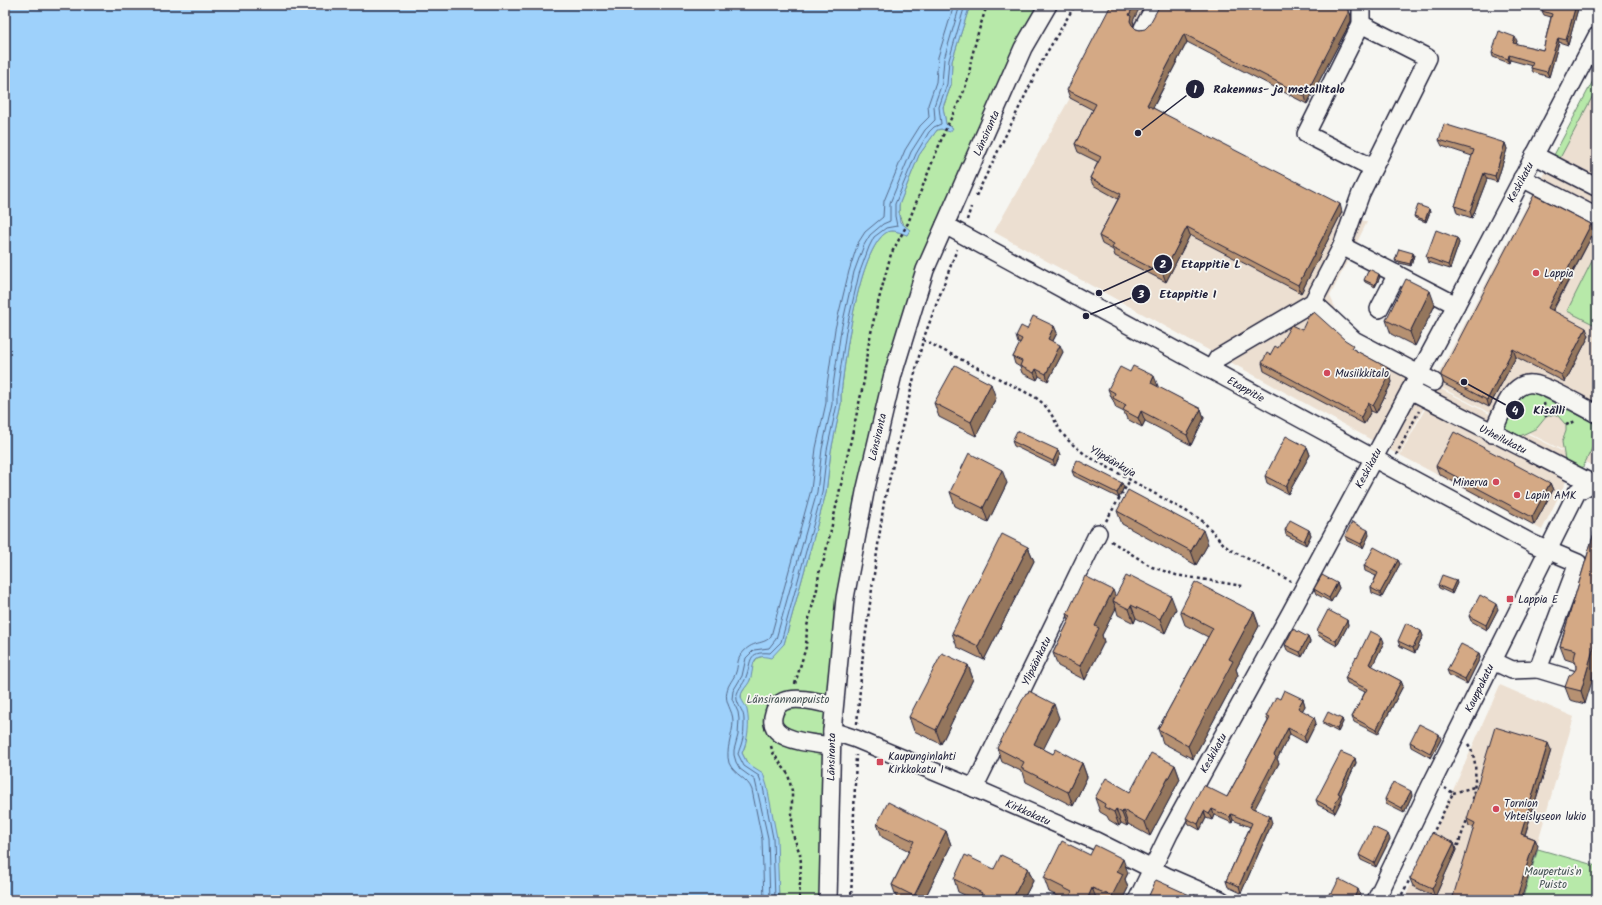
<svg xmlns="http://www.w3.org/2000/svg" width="1602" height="905" viewBox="0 0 1602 905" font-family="Kalam,sans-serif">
<rect width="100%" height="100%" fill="#f6f6f2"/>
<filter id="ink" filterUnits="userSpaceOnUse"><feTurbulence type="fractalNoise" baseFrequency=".025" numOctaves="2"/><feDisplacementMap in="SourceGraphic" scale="8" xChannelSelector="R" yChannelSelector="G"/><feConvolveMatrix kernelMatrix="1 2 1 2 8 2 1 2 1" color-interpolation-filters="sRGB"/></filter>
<g filter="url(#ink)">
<g fill="#ecdfd1">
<polygon points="1118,5 1185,5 1188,42 1150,113 1342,212 1367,222 1330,296 1342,323 1439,373 1597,73 1597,468 1436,385 1399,455 994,232 1070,98"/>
<polygon points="1437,387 1577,459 1542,530 1400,455"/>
<polygon points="1500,685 1574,717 1521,900 1404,900"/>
</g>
<g fill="#b7e9a9" stroke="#6c8672">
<path d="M 970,5 L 1041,5 L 921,268 L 861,489 L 824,900 L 779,900 L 776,838 L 763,774 L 747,763 L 742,753 L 745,746 L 741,694 L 750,680 L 753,664 L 757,658 L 764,656 L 784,644 L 826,493 L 831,451 L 841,404 L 841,394 C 845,360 858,249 887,232 C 893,229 901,233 907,235 L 899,215 L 899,205 L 919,155 L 937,130 L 952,127 L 946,124 L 943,108 L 951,85 L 952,61 Z"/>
<polygon points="1597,73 1597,88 1559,160 1553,157"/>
<polygon points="1597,251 1597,326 1567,311"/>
<path d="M 1530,391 L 1597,424 L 1597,438 L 1582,469 L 1565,460 L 1562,442 L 1566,431 L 1566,425 L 1558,416 L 1554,414 L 1546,417 L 1537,428 L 1520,436 L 1503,427 C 1510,414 1515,395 1530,391 Z"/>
<polygon points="1538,849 1597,866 1597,900 1522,900"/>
</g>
<path fill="#9ed1fb" stroke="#6c8bae" d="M 5,5 L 970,5 L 952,61 L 951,85 L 943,107 L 946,124 L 953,128 L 950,132 L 941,129 L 937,130 L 919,155 L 899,205 L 899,215 L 900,222 L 910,230 L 907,235 C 901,233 893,229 887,232 C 858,249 845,360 841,394 L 841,404 L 831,451 L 826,493 L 784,644 L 771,658 C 749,652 755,667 750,680 C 748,686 742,689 741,696 C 741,701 746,705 747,710 C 750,724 748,740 742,753 L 747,763 L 763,773 L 767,786 L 777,838 L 779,900 L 5,900 Z"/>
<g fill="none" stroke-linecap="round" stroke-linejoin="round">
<g stroke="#546888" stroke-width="1">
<path d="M 764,900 L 762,839 L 752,790 C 748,778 734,775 729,763 C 725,749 733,735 733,721 C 733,710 724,703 727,691 C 728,684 734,679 736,672 C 738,666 737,660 741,655 C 752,639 764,646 771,636 L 811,490 L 816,448 L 826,403 L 826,392 L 835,329 L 849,271 L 858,243 L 865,232 L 883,217 L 884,201 L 905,150 L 920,126 L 929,117 L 928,105 L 936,82 L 938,57 L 954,5"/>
<polyline points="770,900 768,838 755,780 740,769 736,762 734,755 734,750 738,735 739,719 738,712 732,699 733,691 742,676 746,658 754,650 769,648 776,639 817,492 822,449 832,404 832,393 841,330 854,272 864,245 870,235 883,224 890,221 890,203 911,152 925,130 935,120 934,106 942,83 944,59 960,5"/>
<path d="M 775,900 L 773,838 L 763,787 L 759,776 L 744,766 L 738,754 C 739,750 740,748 741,745 C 744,737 744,728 744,720 C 744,711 739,708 737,700 C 735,690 744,685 746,677 C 752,661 747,651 770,653 L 781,642 L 822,493 L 827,450 L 837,404 L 837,393 L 846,331 L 859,274 L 869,247 L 874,237 L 886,228 L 897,226 L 895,216 L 895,204 L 916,154 L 929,132 L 934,127 L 941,124 L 939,107 L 947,84 L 949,60 L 965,5"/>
</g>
<g stroke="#22223b" stroke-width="20">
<g id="minor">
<polyline points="1361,5 1361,24 1306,134 1373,168"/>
<polyline points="1143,28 1156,5"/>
<polyline points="1534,155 1596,187 1597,185"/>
<polyline points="1522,178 1597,217"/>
<polyline points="945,225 1373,458 1533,544 1578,563 1538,669 1512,670 1493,661"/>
<polyline points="1342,246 1456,305"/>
<polyline points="1313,302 1354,340 1434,382"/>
<polyline points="1379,309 1397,274"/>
<polyline points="1211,370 1218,358 1313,302 1342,246 1361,193 1428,58 1361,24"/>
<polyline points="1410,390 1597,486"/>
<path d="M 1492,434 C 1498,421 1507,396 1518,388 C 1522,385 1528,383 1533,384 C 1546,385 1583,407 1597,414"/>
<polyline points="1538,669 1571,679"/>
<polyline points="832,731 856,739 974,788 1096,841 1168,877 1221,900"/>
<path d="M 831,746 C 814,743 764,742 774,713 C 776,706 781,701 789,700 C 803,697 820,703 834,705"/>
<polyline points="974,788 1098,533"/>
<polyline points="828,900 832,731 845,598 865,492 893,374 925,270 1023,48 1048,5"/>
<polyline points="1137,900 1169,834 1291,612 1456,305 1597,36"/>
<polyline points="1376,900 1430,787 1577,492 1591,484"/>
</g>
</g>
<g stroke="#22223b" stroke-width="2.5" stroke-dasharray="3 3" stroke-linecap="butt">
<polyline points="976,196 1043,59 1075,5"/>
<polyline points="967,220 971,207"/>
<path d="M 923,340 L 1035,397 C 1049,407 1052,416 1060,430 C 1067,441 1076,447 1086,455 L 1200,519 C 1211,528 1218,540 1229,549 L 1291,581"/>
<polyline points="1544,403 1546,417"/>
<polyline points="1566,425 1576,421"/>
<polyline points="1396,455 1419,411"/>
<polyline points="1106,521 1130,480"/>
<polyline points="1111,541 1152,567 1176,575 1243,586"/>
<polyline points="795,684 806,647 807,626 817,589 819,573 824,560 830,534 864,381 867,352 875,314 891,254 908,223 944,133 964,91 969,76 971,60 978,33 987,5"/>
<polyline points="857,724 863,654 884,502 923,340 957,249"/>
<path d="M 1468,744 C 1479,761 1475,780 1473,799"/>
<polyline points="771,746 773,753 788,774 792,791 792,832 800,854 801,863 799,900"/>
<polyline points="1453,793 1474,787"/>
<polyline points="1432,835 1453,793 1445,788"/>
<polyline points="1451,842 1458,845 1468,817"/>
<polyline points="851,900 856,755"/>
<polyline points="1399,900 1411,877"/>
</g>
<use href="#minor" stroke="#f6f6f2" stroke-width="17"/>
</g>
<g fill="#b69172" stroke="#22223b">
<polygon points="1544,5 1579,5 1568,45 1559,42 1549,77 1533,72 1531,68 1532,66 1510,60 1509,63 1493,57 1492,53 1517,41 1516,44 1543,50 1551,17 1544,15 1542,11"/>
<polygon points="1348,8 1351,16 1351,21 1307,104 1187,42 1153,108 1342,212 1301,293 1190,235 1166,282 1115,256 1113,250 1102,244 1099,236 1118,199 1093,185 1090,178 1098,162 1078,152 1075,144 1093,110 1070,98 1067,90 1133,21 1134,24 1133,27 1136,29 1140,30"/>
<polygon points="1439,140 1505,143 1507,149 1497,182 1487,179 1472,218 1457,213 1455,206 1472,156 1442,146"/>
<polygon points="1430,212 1426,222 1415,218 1414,216"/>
<polygon points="1594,232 1553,311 1589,336 1565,382 1516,357 1489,407 1444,384 1441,376"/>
<polygon points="1457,238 1459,243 1450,269 1428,262 1426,257"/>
<polygon points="1413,253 1414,255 1411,266 1396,262 1395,260"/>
<polygon points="1380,277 1375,287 1365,282 1364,280"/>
<polygon points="1435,305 1415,346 1391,334 1386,320"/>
<polygon points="1054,326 1057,333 1053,341 1063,352 1048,381 1039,376 1037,380 1022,373 1020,367 1015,364 1013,357 1020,344 1018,343 1016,336 1027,329"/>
<polygon points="1302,330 1355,350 1391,375 1390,376 1392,382 1376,413 1371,411 1364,424 1264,371 1262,363 1270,355"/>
<polygon points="1158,386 1157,387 1201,409 1204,418 1191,445 1145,421 1142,427 1127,419 1124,412 1116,408 1113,400 1112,399 1108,389"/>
<polygon points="996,398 976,436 939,417 934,403"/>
<polygon points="1012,441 1058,450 1060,455 1055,466 1014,446"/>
<polygon points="1307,447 1310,455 1288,494 1267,483 1265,476"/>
<polygon points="1436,466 1550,483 1553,490 1534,525 1439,474"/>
<polygon points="1072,471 1124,487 1119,498 1074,476"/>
<polygon points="1007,483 988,522 955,506 950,492"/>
<polygon points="1117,511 1208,544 1196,565 1122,524"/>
<polygon points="1597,523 1585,704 1570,700 1565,687 1576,669 1576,666 1574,662 1565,659 1560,646"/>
<polygon points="1285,530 1309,530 1311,535 1306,545 1286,535"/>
<polygon points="1369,535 1363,548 1347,541 1345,536"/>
<polygon points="1028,547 1034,561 984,660 957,647 952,633"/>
<polygon points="1398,560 1400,564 1382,597 1372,593 1371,588 1376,576 1365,571 1364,566"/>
<polygon points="1337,583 1339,588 1331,602 1316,594 1314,589"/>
<polygon points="1457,583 1452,594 1439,588 1438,585"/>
<polygon points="1115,597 1176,609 1165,633 1136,618 1134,623 1118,615 1116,608 1102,635 1104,642 1085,680 1058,666 1053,653 1069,620 1067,614"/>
<polygon points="1498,609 1487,630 1471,621 1469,616"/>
<polygon points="1180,611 1254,612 1259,626 1236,669 1238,675 1193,759 1163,743 1158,729 1208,637 1185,625"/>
<polygon points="1347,620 1348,625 1337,646 1319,636 1317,631"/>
<polygon points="1421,631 1423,636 1415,653 1400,646 1398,641"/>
<polygon points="1308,637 1310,642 1302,657 1287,650 1285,645"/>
<polygon points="1384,642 1372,666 1401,681 1403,686 1378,734 1354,722 1352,717 1365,692 1347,683 1345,678 1357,658"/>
<polygon points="1479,653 1480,658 1467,684 1449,675 1447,670"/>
<polygon points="968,665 973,679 941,744 914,731 909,717"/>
<polygon points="1280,699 1303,699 1305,706 1302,711 1316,723 1306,743 1290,734 1277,759 1279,763 1254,809 1272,823 1241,893 1228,887 1226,881 1250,827 1233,820 1232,823 1214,815 1212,820 1206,818 1200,830 1189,824 1186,818 1227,797 1268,721 1266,716"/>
<polygon points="1059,718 1043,749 1053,754 1082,763 1087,777 1073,806 1026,782 1023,772 1002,762 997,748"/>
<polygon points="1342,719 1343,722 1338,732 1323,724 1323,722"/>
<polygon points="1441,739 1431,758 1411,747 1410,742"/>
<polygon points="1551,750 1525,835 1535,839 1538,846 1469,826 1467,819"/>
<polygon points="1355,758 1356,763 1341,795 1342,799 1335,813 1318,805 1316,800"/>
<polygon points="1175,765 1180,779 1150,836 1128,824 1127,826 1121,823 1119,826 1109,820 1107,816 1100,812 1095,798 1130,792"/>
<polygon points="1412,795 1404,813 1386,804 1385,799"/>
<polygon points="877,824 946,831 951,845 924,900 899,900 897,899 892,885 909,851 882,837"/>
<polygon points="1597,830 1597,849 1594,841"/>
<polygon points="1390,839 1376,867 1361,860 1359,855"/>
<polygon points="1454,843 1456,850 1435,897 1413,886 1410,879"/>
<polygon points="1028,868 1033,881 1023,900 976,900 958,892 954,879 994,869"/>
<polygon points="1128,873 1125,879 1128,888 1122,900 1065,900 1049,892 1044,878"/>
</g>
<g fill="#94765d" stroke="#22223b">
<polygon points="1134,5 1141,5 1133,21 1134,24 1133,28 1130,21 1129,15"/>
<polygon points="1576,5 1579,5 1568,45 1566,40"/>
<polygon points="1348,8 1351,16 1351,21 1307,104 1305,96"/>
<polygon points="1184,34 1187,42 1150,113 1147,105"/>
<polygon points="1515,37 1517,41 1515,47 1513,43"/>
<polygon points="1558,38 1559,42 1549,77 1547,72"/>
<polygon points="1509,55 1510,60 1509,63 1508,59"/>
<polygon points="1505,143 1507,149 1497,182 1495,176"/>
<polygon points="1484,173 1487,179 1472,218 1470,211"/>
<polygon points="1340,204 1342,212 1301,293 1298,285"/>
<polygon points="1429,209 1430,212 1426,222 1425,220"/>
<polygon points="1591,224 1594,232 1550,315 1548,308"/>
<polygon points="1187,227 1190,235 1166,282 1163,274"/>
<polygon points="1457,238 1459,243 1450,269 1448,265"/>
<polygon points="1413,253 1414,255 1411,266 1410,264"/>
<polygon points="1379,274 1380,277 1375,287 1375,285"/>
<polygon points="1430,291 1435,305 1415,346 1410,332"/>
<polygon points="1054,326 1057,333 1050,346 1048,339"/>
<polygon points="1586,328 1589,336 1565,382 1562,375"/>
<polygon points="1060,345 1063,352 1048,381 1046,374"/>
<polygon points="1513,349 1516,357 1489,407 1487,400"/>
<polygon points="1388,368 1392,382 1376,413 1373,406 1385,373"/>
<polygon points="1036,369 1039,376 1037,380 1034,373"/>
<polygon points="1154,376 1158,386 1154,393 1151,383"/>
<polygon points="991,384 996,398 976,436 971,422"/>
<polygon points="1368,403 1371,411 1364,424 1361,417"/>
<polygon points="1201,409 1204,418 1191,445 1187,435"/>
<polygon points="1141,411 1145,421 1142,427 1138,418"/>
<polygon points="1307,447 1310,455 1288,494 1286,487"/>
<polygon points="1058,450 1060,455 1055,466 1053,461"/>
<polygon points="1002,470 1007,483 988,522 983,508"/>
<polygon points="1122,483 1124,487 1119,498 1117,493"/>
<polygon points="1550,483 1553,490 1534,525 1532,517"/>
<polygon points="1203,530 1208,544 1196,565 1191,551"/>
<polygon points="1309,530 1311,535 1306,545 1304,541"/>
<polygon points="1368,530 1369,535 1363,548 1361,544"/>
<polygon points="1028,547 1034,561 984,660 978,646"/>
<polygon points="1398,560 1400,564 1382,597 1380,593"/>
<polygon points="1456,580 1457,583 1452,594 1451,591"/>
<polygon points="1337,583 1339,588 1331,602 1329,598"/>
<polygon points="1113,590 1118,603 1113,601 1116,608 1102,635 1104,642 1085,680 1080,666 1095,626"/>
<polygon points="1171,596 1176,609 1165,633 1160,619"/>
<polygon points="1496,604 1498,609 1487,630 1486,625"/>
<polygon points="1131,605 1136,618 1134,623 1129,609"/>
<polygon points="1254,612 1259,626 1236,669 1238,675 1193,759 1188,746 1229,659"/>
<polygon points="1347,620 1348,625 1337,646 1336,641"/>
<polygon points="1421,631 1423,636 1415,653 1413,648"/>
<polygon points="1597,636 1597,665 1585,704 1581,691"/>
<polygon points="1308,637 1310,642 1302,657 1300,652"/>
<polygon points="1382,637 1384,642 1371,669 1369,664"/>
<polygon points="1479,653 1480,658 1467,684 1465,679"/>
<polygon points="968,665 973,679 941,744 936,730"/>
<polygon points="1401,681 1403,686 1378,734 1376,730"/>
<polygon points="1303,699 1305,706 1300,715 1298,708"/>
<polygon points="1054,704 1059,718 1039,758 1034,744"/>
<polygon points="1314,717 1316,723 1306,743 1304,736"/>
<polygon points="1342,719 1343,722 1338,732 1337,729"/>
<polygon points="1288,728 1290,734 1277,759 1279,763 1252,814 1250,807 1274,755"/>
<polygon points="1439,734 1441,739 1431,758 1430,753"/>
<polygon points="1548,743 1551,750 1523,841 1521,834"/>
<polygon points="1355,758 1356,763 1341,795 1342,799 1335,813 1333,809 1338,793"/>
<polygon points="1082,763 1087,777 1073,806 1068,792"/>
<polygon points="1175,765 1180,779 1150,836 1145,822"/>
<polygon points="1411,791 1412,795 1404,813 1402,808"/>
<polygon points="1116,809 1121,823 1119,826 1114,812"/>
<polygon points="1212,809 1214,815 1212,820 1209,814"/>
<polygon points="1123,810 1128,824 1127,826 1122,813"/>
<polygon points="1204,811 1206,818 1200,830 1198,824"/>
<polygon points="1231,814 1233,820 1232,823 1230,817"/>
<polygon points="1270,816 1272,823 1241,893 1239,886"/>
<polygon points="946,831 951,845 924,900 916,900 914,896"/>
<polygon points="1388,834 1390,839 1376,867 1374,863"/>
<polygon points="1535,839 1538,846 1521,900 1516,900"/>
<polygon points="1454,843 1456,850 1435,897 1432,889"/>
<polygon points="1123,859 1128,873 1125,879 1128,888 1122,900 1114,900 1112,896 1117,871"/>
<polygon points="1028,868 1033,881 1023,900 1012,900"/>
<polygon points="1092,888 1097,900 1087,900"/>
<polygon points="1358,889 1360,894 1357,900 1353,900"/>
</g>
<g fill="#d4a985" stroke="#22223b">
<polygon points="1111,5 1134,5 1129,15 1131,16 1130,21 1132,25 1136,29 1140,30 1145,29 1149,25 1160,5 1342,5 1348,8 1348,13 1305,96 1184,34 1147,105 1340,204 1298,285 1187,227 1163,274 1112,248 1114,244 1099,236 1121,194 1090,178 1101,157 1075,144 1096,104 1067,90"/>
<polygon points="1544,5 1576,5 1566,40 1558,38 1547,72 1531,68 1533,62 1509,55 1508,59 1492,53 1499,31 1515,37 1513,43 1543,50 1552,14 1542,11"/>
<polygon points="1444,124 1505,143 1495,176 1484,173 1470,211 1455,206 1474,150 1439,140"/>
<polygon points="1534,195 1591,224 1548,308 1586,328 1562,375 1513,349 1487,400 1441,376 1441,374"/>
<polygon points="1418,205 1429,209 1425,220 1414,216"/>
<polygon points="1436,230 1457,238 1448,265 1426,257"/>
<polygon points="1399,249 1413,253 1410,264 1395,260"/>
<polygon points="1369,269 1379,274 1375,285 1364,280"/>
<polygon points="1406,279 1430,291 1410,332 1386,320"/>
<polygon points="1314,312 1345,340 1353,345 1351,348 1388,368 1385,373 1390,375 1373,406 1368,403 1361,417 1262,363 1267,353 1270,355 1275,346 1278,348 1291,325 1302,330 1308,317"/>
<polygon points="1033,316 1054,326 1048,339 1060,345 1046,374 1036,369 1034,373 1020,366 1022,361 1013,357 1022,339 1016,336 1021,326 1027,329"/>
<polygon points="955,365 991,384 971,422 934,403"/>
<polygon points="1133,366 1154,376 1151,383 1201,409 1187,435 1141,411 1138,418 1123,410 1126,405 1113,398 1115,393 1108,389 1120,367 1130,372"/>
<polygon points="1017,431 1058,450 1053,461 1012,441"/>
<polygon points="1454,432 1550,483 1532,517 1436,466"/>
<polygon points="1286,436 1307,447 1286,487 1265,476"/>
<polygon points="969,453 1002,470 983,508 950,492"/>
<polygon points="1077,460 1122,483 1117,493 1072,471"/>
<polygon points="1128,490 1203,530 1191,551 1117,511"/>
<polygon points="1290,520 1309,530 1304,541 1285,530"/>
<polygon points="1352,522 1368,530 1361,544 1345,536"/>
<polygon points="1597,523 1597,636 1581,691 1565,687 1569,676 1573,673 1576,669 1576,664 1574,659 1576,650 1560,646"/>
<polygon points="1002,534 1028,547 978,646 952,633"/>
<polygon points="1374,547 1398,560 1380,593 1371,588 1378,573 1364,566"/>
<polygon points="1322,575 1337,583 1329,598 1314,589"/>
<polygon points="1442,575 1456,580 1451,591 1438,585"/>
<polygon points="1085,576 1113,590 1095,626 1099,628 1080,666 1053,653 1071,616 1067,614"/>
<polygon points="1126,576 1130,578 1131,576 1171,596 1160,619 1131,605 1129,609 1113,601"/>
<polygon points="1195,582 1254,612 1229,659 1233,661 1188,746 1158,729 1213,628 1180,611"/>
<polygon points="1480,595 1496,604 1486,625 1469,616"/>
<polygon points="1328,610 1347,620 1336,641 1317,631"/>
<polygon points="1406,623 1421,631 1413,648 1398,641"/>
<polygon points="1293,629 1308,637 1300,652 1285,645"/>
<polygon points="1370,631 1382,637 1369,664 1401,681 1376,730 1352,717 1367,689 1345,678 1356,657 1357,658"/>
<polygon points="1461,644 1479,653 1465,679 1447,670"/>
<polygon points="942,653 968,665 936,730 909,717"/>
<polygon points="1284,690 1303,699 1298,708 1314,717 1304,736 1288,728 1274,755 1276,757 1250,807 1270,816 1239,886 1226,881 1252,823 1231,814 1230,817 1212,809 1209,814 1204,811 1198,824 1186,818 1203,785 1227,797 1270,718 1266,716 1276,697 1280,699"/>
<polygon points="1029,691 1054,704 1034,744 1053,754 1056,749 1082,763 1068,792 1021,768 1024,762 997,748 1026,693 1028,694"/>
<polygon points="1328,712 1342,719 1337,729 1323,722"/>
<polygon points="1419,724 1439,734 1430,753 1410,742"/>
<polygon points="1495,727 1548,743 1521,834 1535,839 1516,900 1452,900 1475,823 1467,819"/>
<polygon points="1341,752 1355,758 1338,793 1340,794 1333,809 1316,800"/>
<polygon points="1151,753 1175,765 1145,822 1123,810 1122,813 1116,809 1114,812 1104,807 1105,804 1095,798 1106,778 1130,792"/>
<polygon points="1393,782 1411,791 1402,808 1385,799"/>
<polygon points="888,802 946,831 914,896 892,885 914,841 877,824"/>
<polygon points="1373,827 1388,834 1374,863 1359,855"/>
<polygon points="1597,830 1597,842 1594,841"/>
<polygon points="1432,833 1454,843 1432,889 1410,879"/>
<polygon points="1062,841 1090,855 1095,845 1123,859 1117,871 1123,874 1112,896 1092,888 1087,900 1068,900 1072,892 1044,878"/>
<polygon points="965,855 994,869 1001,855 1028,868 1012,900 979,900 982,893 954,879"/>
<polygon points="1339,879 1358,889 1353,900 1326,900 1330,892 1332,893"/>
<polygon points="1156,880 1194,897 1194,895 1204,900 1147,900"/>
</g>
</g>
<g fill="#d1495b" stroke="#f6f6f2" stroke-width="1.5">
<circle cx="1536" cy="273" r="4"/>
<circle cx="1327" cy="373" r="4"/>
<circle cx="1496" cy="482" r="4"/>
<circle cx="1517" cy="495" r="4"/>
<rect x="1506" y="595" width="8" height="8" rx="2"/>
<rect x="876" y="758" width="8" height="8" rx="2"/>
<circle cx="1496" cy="809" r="4"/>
</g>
<g text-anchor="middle" stroke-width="3.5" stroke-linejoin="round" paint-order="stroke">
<g font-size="11" fill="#22223b" stroke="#f6f6f2">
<text transform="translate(986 133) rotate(-66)" y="4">Länsiranta</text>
<text transform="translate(1520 182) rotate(-62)" y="4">Keskikatu</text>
<text transform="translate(1246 389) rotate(29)" y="4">Etappitie</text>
<text transform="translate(877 437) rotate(-77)" y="4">Länsiranta</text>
<text transform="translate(1503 439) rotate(27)" y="4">Urheilukatu</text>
<text transform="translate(1113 461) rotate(30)" y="4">Ylipäänkuja</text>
<text transform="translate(1368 468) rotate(-62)" y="4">Keskikatu</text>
<text transform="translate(1036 661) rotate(-64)" y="4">Ylipäänkatu</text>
<text transform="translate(1479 688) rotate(-64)" y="4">Kauppakatu</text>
<text transform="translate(1213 753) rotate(-61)" y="4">Keskikatu</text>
<text transform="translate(831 757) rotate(-89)" y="4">Länsiranta</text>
<text transform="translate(1028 812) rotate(24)" y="4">Kirkkokatu</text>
</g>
<g font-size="11" fill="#22223b" stroke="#f6f6f2" text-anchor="start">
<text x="1544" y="277">Lappia</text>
<text x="1335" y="377">Musiikkitalo</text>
<text x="1488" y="486" text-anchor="end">Minerva</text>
<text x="1525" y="499">Lapin AMK</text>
<text x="1518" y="603">Lappia E</text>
<text x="888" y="760">Kaupunginlahti<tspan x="888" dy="13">Kirkkokatu I</tspan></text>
<text x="1504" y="807">Tornion<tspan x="1504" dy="13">Yhteislyseon lukio</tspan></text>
</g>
<g font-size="11" fill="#475456" stroke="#f6f6f2">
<text x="788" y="703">Länsirannanpuisto</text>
<text x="1553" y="875">Maupertuis'n<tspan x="1553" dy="13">Puisto</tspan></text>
</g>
</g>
<path fill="none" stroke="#22223b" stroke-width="1.5" d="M1138 133L1195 89M1099 293L1163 264M1086 316L1141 294M1464 382L1515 410"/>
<g fill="#22223b" stroke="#f6f6f2" stroke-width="1.5">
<circle cx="1138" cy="133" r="4"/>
<circle cx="1099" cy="293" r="4"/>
<circle cx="1086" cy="316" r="4"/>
<circle cx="1464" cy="382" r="4"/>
<circle cx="1195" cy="89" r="10"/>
<circle cx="1163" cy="264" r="10"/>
<circle cx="1141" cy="294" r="10"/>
<circle cx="1515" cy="410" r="10"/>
</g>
<g font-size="12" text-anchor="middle" font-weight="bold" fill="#fff">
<text x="1195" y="93">1</text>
<text x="1163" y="268">2</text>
<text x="1141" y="298">3</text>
<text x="1515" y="414">4</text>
</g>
<g font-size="12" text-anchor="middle" font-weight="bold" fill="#22223b" stroke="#f6f6f2" stroke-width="3.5" stroke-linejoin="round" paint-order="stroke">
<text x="1279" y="93">Rakennus- ja metallitalo</text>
<text x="1211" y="268">Etappitie L</text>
<text x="1188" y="298">Etappitie I</text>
<text x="1549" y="414">Kisälli</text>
</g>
<rect width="1602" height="905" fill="none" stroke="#f6f6f2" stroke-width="20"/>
<rect x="10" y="10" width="1582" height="885" fill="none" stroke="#22223b" stroke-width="1.5" filter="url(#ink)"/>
</svg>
